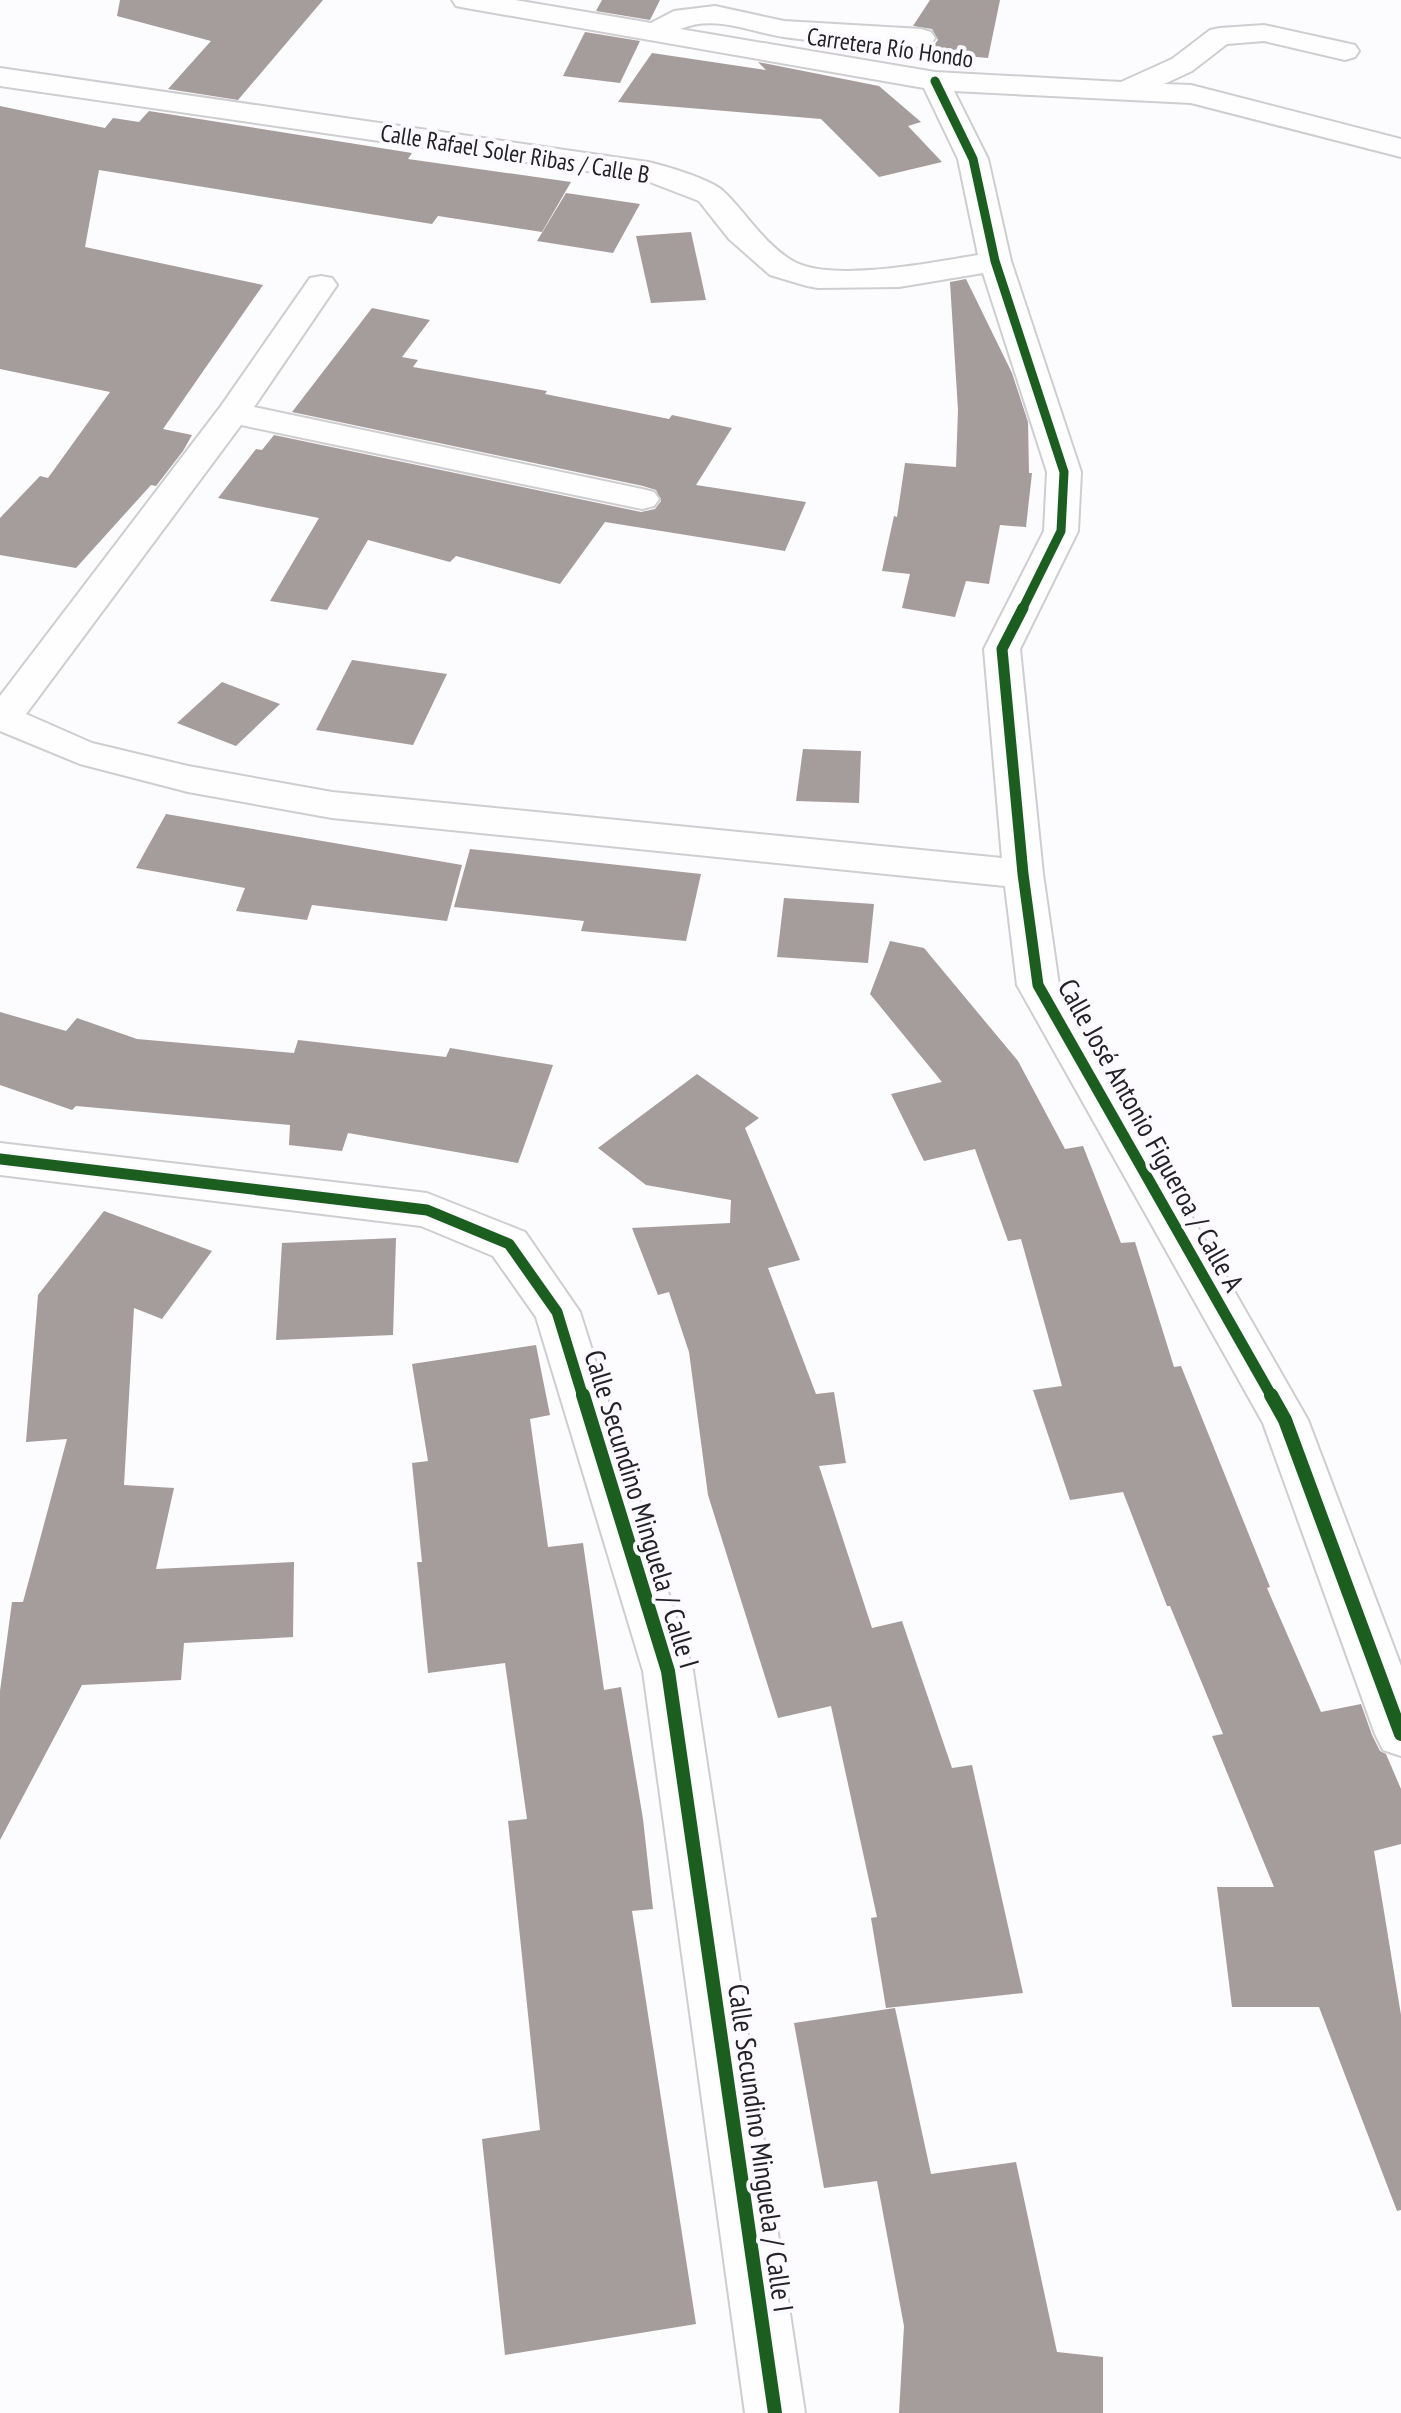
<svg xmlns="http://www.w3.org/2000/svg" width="1401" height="2413" viewBox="0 0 1401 2413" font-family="'PT Sans Narrow',sans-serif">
<rect width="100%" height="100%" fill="#fcfbfe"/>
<g fill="#a59c9c">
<polygon points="120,0 323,0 238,100 168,89 211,41 117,16"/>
<polygon points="602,0 660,0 650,20 596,11"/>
<polygon points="930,0 1000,0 988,58 897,50 922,50 932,47 938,40 932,29 913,26"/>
<polygon points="585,32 640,41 620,83 563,76"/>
<polygon points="652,53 766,70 758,62 879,86 921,122 908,126 942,162 879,177 821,119 618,102"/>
<polygon points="0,106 105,128 113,118 139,122 149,111 412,153 408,159 571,182 542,232 438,216 432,224 99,170 85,247 263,285 163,429 192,435 183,451 156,486 151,485 76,568 0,555 0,518 40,476 48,478 110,392 0,369"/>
<polygon points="566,193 640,204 613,253 537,241"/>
<polygon points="691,232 706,300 651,303 636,236"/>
<polygon points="966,279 1012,373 1028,422 1029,473 1032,473 1026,527 1000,525 989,584 966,581 955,617 902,608 910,574 882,571 894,516 897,517 905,463 956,467 958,410 950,282"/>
<polygon points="372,308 430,320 402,357 418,360 413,367 547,391 545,394 669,419 672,415 732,428 696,485 806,502 785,551 605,522 560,584 456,556 450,562 368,540 327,610 270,601 319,518 218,498 256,449 262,450 274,435 641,512 655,509 661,501 656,490 643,486 292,412"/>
<polygon points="352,660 447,674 413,745 316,730"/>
<polygon points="222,682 280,704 236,746 177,723"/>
<polygon points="803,749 861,751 859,803 796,801"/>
<polygon points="166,814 462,865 447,921 312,905 307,920 236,911 245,888 136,868"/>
<polygon points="470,849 701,874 686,941 581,931 584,921 454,907"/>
<polygon points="784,898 874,904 868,963 777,957"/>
<polygon points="890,941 924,948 1018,1061 1065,1149 1083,1146 1121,1243 1135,1242 1174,1367 1181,1366 1270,1587 1267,1588 1321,1712 1361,1704 1372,1735 1380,1751 1386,1754 1401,1789 1401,1844 1374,1851 1401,2015 1401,2210 1397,2211 1319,2007 1232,2007 1217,1887 1274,1887 1212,1736 1223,1734 1170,1606 1167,1606 1123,1492 1070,1500 1033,1390 1062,1386 1021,1239 1008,1241 975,1149 924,1161 891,1094 942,1082 870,994"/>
<polygon points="0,1012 66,1031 77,1018 137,1039 294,1053 298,1040 446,1057 450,1048 553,1065 518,1163 348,1133 342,1151 289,1145 290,1125 76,1106 72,1110 0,1085"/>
<polygon points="697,1074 759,1118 745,1128 800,1260 768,1268 816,1394 834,1392 846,1463 819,1466 872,1628 902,1621 952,1768 972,1765 1023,1993 886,2008 871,1918 877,1917 831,1706 778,1718 708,1495 689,1352 669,1292 658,1295 632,1228 730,1223 731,1200 646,1185 598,1148"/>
<polygon points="104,1211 212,1251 162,1319 134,1308 124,1485 174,1488 156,1569 294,1562 293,1637 184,1643 181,1680 82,1685 0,1840 0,1691 12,1602 23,1602 67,1439 26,1442 38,1295"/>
<polygon points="396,1238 393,1335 276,1340 282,1243"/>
<polygon points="536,1345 550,1415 530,1419 548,1547 583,1543 604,1690 621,1687 643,1819 653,1909 632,1911 696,2324 505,2355 482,2139 540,2130 508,1821 527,1819 505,1663 428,1673 417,1562 422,1562 412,1463 428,1461 412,1364"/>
<polygon points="895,2008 931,2174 1016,2162 1057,2352 1103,2357 1103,2413 899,2413 904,2326 877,2181 824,2188 794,2023"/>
</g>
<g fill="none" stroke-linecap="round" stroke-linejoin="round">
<g stroke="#cecdd0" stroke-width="4">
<g id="minor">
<path d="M 452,0 L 515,0 L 651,23 L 674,11 L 715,6 L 784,21 L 921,29 L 931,32 L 935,38 L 931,44 L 921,47 C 876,44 829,44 784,37 C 750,32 715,14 680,29 L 935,72 L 1121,82 L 1172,59 L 1210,30 L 1220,28 L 1264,25 L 1355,45 L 1359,51 L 1355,57 L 1345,60 L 1264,41 L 1227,44 L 1192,71 L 1164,84 L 1191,85 L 1401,139 L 1401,157 L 1191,103 L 954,91 L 988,159 L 1011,261 L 1081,472 L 1078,531 L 1020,649 L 1043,874 L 1059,985 L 1308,1420 L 1401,1666 L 1401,1756 L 1383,1750 L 1375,1734 L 1263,1423 L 1017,985 L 1005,886 L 332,818 L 188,792 L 80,764 L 0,731 L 0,696 L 221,406 L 310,278 L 321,276 L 332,278 L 337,285 L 254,407 L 642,489 L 654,492 L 659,499 L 654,506 L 642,509 L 241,425 L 26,714 L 92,743 L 188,766 L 332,792 L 1002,858 L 984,649 L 1044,531 L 1047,472 L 983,273 L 899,287 L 818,288 L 807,286 L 770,275 L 729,239 L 699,201 L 642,179 L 0,86 L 0,68 L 648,162 C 666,166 709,179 722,190 C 746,212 762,242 791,260 C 828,284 934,262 978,255 L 958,159 L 924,88 L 466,8 L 456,6 Z"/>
<polygon points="0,1143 427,1193 525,1232 580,1312 693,1671 805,2413 745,2413 643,1671 536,1317 493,1256 421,1226 0,1175"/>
</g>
</g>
<use href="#minor" fill="#fffeff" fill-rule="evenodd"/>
<g stroke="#fcfaff" stroke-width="13">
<polyline id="cycleway-far2" points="935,81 973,159 995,261 1064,472 1061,531 1022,610"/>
</g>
<g stroke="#fcfaff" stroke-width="16">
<g id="cycleway-far1">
<polyline points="1023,608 1002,649 1023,874 1038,985 1272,1397"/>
<polyline points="0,1159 427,1210 509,1244 557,1312 583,1397"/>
</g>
</g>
<g stroke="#fcfaff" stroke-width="19">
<g id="cycleway">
<polyline points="583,1395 668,1671 775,2413"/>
<polyline points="1271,1395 1285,1420 1401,1734"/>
</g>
</g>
<use href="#cycleway-far2" stroke="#1b5e20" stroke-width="9"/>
<use href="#cycleway-far1" stroke="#1b5e20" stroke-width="11"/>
<use href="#cycleway" stroke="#1b5e20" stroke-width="14"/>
</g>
<g text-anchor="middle" stroke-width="8" stroke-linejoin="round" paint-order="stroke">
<g font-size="24" fill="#232226" stroke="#fcfaff">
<text transform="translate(890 48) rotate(8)" y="8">Carretera Río Hondo</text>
<text transform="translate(515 154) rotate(9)" y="8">Calle Rafael Soler Ribas / Calle B</text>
</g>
<g font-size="28" fill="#232226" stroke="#fcfaff">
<text transform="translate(1151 1135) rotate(61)" y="10">Calle José Antonio Figueroa / Calle A</text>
<text transform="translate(642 1509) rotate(73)" y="10">Calle Secundino Minguela / Calle I</text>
<text transform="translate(761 2148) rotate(82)" y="10">Calle Secundino Minguela / Calle I</text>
</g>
</g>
</svg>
